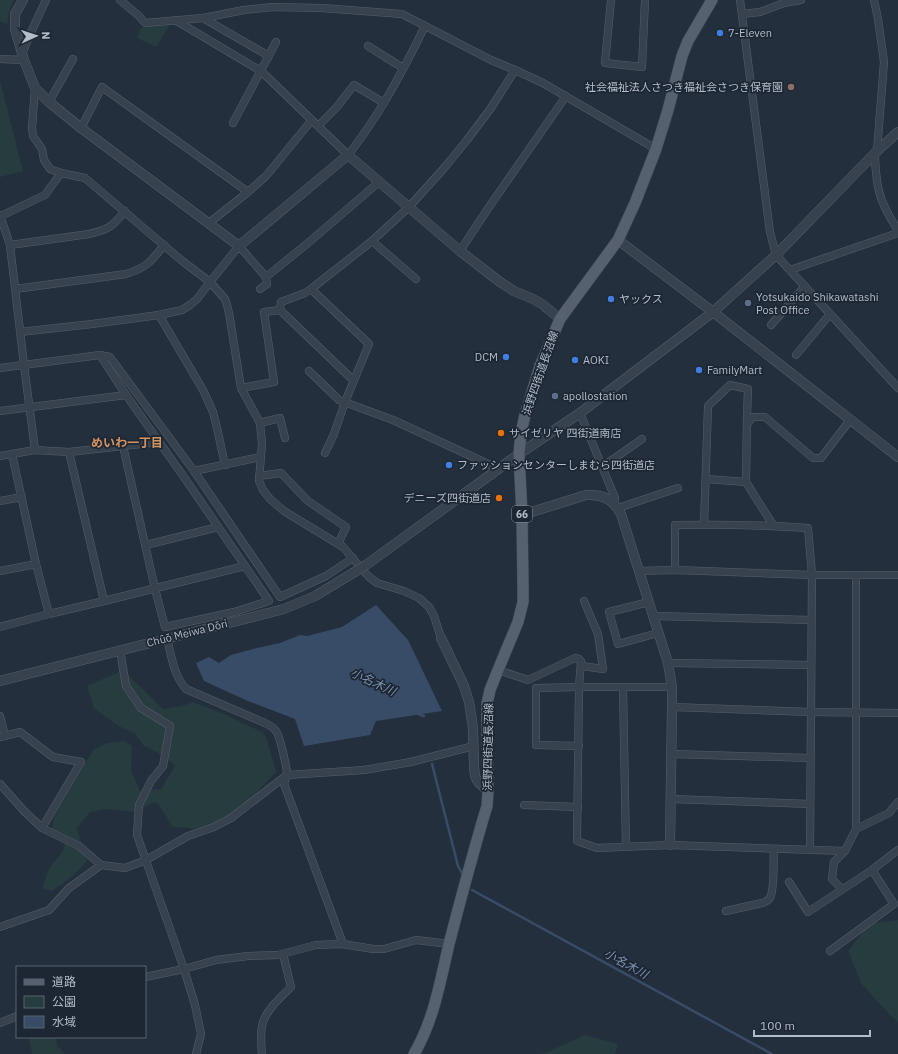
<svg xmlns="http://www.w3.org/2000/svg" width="898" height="1054" viewBox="0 0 898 1054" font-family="'IBM Plex Sans','Noto Sans JP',sans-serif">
<rect width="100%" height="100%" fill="#242f3e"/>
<g fill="#263c3f">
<polygon points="0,0 14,0 9,12 7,24 0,21"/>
<polygon points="170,24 156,47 137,38 141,28"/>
<polygon points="0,81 23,171 0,177"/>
<polygon points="123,670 163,709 182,706 193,702 224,714 262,732 266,737 276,772 241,809 202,829 173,827 159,805 154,802 136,812 105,809 90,812 77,828 87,861 73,876 52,891 42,888 50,867 63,851 67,835 51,830 55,815 93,750 108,743 125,741 132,746 131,771 140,791 161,789 175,766 160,754 143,745 135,734 117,725 94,708 87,686"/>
<polygon points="898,920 898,1022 889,1014 861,983 848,951 870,923"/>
<polygon points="585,1035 618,1044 615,1054 534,1054 545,1053"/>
<polygon points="29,1037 56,1037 57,1045 65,1054 32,1054"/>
</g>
<polygon fill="#394c67" points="376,605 408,640 442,711 376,721 370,735 304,746 295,719 248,701 204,681 196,663 209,657 219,663 231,655 253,649 280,643 300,635 307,636 342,627"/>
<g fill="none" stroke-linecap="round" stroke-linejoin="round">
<g stroke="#394c67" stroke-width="2.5">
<polyline points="418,714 424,716"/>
<polyline points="432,764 458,866 462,873"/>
<polyline points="472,890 772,1054"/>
</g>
<g stroke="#565f6c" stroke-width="8">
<g id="minor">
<polyline points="120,0 139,16 145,23 203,18 244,10 273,7 322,8 402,14 491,60 515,70 543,83 656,149"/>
<polyline points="611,0 605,63 642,67 645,0"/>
<polyline points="740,0 770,232 776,255 898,388"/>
<polyline points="874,0 878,19 884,62 877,151"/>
<polyline points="742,14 760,12 784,3 801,0"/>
<polyline points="203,18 269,56"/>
<path d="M 175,20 L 261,71 L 348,155 C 379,116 403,71 425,26"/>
<polyline points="368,46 403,68"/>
<polyline points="22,54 32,30 46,0"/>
<polyline points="0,59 24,60"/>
<polyline points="35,88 32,128 33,136 42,149 44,160 50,169 61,173 85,178 181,260 210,282 225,299 227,305 229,313 241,388 260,423 262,444 259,481 263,490 270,499 284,511 343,547 368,576 377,583 404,591 419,598 429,607 434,616 441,638"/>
<polyline points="49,102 73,59"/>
<polyline points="233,123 276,42"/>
<polyline points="318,126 336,108 354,85 384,103"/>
<polyline points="81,128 102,87 248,192"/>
<path d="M 875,154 C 875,168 877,190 883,203 C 887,213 893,222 898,231"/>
<polyline points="0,215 10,245 24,365 35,450"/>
<polyline points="1,216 45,195 61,173"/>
<polyline points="209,223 248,192 266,176 311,121"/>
<polyline points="372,241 416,279"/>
<path d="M 10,245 L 89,234 C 108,230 113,226 125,211"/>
<polyline points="460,251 487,210 566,96"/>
<polyline points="790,270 898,233"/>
<path d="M 15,289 L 126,274 C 146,268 152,261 164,245"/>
<polyline points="260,289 267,284 266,277 308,243 379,182"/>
<polyline points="311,289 369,344 345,402 334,434 325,453"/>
<polyline points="159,315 203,390 213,412 217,428 225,465"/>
<polyline points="771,325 805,286"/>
<polyline points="20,332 92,324 159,315 182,310 190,305 197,299 210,282 239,246 266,277"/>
<polyline points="100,355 126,395 186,480 269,601 234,612 165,627 155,589 123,446"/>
<polyline points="796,355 830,314"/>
<polyline points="0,368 100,355 110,357 194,471 280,597 326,576 353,558"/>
<polyline points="309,371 339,400 393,420 499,469"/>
<polyline points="353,380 280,310 281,302 305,293 311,289 372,241 409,207 445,167 467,140 491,108 515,70"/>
<polyline points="241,388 274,382 264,312 280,310"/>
<polyline points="0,411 126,395"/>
<polyline points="580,413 615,498 614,503"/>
<polyline points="260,423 280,418 285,438"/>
<polyline points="747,424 753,417 765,417 813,458 821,458 850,420"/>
<polyline points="69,452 104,601"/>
<polyline points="12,454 36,564 49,614"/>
<polyline points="0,456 35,450 69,452 159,442"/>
<polyline points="602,467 642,439"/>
<polyline points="194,471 260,457"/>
<polyline points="259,476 281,473 308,501 346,527 338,544"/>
<polyline points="706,479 746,482"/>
<polyline points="0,501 22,497"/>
<polyline points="618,508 678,488"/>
<polyline points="704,525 708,406 730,385 748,389 747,417 746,482 773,525"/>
<polyline points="146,545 218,527"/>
<path d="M 675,570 L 675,525 C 719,524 763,525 808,528 L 812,575 L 810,850"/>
<polyline points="0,571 36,564"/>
<polyline points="639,571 675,570 812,575 898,575"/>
<polyline points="649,602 609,612 618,644 658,633"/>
<polyline points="654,616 811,620"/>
<polyline points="0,627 49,614 104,601 245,566"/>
<path d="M 167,638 C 171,655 174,676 186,689 L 265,723 C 269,725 273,727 276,731 C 280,736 287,768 287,775 C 286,778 285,781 284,784 L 343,944"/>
<polyline points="120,650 126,686 141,708 170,726 163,766 151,781 139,805 137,835 184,969 195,1005 201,1034 196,1054"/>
<polyline points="668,663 811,665"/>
<polyline points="582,666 603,669 598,634 584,601"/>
<polyline points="498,670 528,680 575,658 579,659 581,661 579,687 577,841 597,848 670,845 845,851 856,829 889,813 898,802"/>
<polyline points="623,688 626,847"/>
<polyline points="672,707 810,712 898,713"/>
<polyline points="0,716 5,736"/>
<polyline points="0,737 20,732 53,757 81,762 42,828"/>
<polyline points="579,746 536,745 536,688 579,687 672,687"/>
<polyline points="671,754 810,758"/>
<polyline points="0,784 24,811 42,828 79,846 101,865 125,868 146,860 188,836 214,827 231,818 287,775 364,770 411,762 474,746"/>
<polyline points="671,799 810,804"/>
<polyline points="524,805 578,807"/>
<polyline points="856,829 856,575"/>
<polyline points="789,882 808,912 872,870 898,850"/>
<polyline points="842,889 832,879 834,862 845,851"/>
<path d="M 726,911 L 762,903 C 765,902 768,901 770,898 C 775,889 773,861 774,849"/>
<polyline points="0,927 49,910 69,888 101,865"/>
<polyline points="830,951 894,904 872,870"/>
<polyline points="145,977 184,969 216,960 248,956 278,955 316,945 343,944 373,949 384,949 416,940 449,944"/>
<polyline points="0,1023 17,1016"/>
<path d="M 262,1054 C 261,1044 260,1032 263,1022 C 268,1008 281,997 291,987 L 283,954"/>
</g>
</g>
<g stroke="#565f6c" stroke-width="10">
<g id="tertiary">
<polyline points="23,0 15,14 15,29 24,60 35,88 49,102 81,128 239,246 348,155 460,251 500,282 514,291 533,299 542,304 560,319"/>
<polyline points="618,240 713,312 898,457"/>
<path d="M 522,515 L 586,495 C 603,494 613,499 621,514 L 668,663 L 672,687 L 672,707 L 670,845"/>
<polyline points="366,565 519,454 580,413 713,312 776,255 877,151 898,132"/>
<polyline points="441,638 464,686 469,702 473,728 474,767 475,776 478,782 488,791"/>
<polyline points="0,681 284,609 315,596 353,573"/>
</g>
</g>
<g stroke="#414a57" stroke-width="12">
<path id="primary" d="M 414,1054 C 434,1020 440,982 449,944 C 461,898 473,852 487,806 L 488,791 L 487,721 L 487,704 L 490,690 L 498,670 L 518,622 L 523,602 L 523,585 L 522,515 L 519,454 L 521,433 L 525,415 L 540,366 L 560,319 L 618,240 L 635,203 L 656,149 L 668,110 L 682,56 L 688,41 L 712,0"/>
</g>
<use href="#minor" stroke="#38414e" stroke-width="7"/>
<use href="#tertiary" stroke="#38414e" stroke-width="9"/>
<use href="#primary" stroke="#56606e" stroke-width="11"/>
<g stroke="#565f6c" stroke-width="10" stroke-linecap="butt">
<polyline id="tertiary-bridge" points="353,573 366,565"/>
</g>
<use href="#tertiary-bridge" stroke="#38414e" stroke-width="9"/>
</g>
<g fill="#3f7fe0" stroke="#1d2633" stroke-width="1.5">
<circle cx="720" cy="33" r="4"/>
<circle cx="611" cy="299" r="4"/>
<circle cx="506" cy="357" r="4"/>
<circle cx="575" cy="360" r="4"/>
<circle cx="699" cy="370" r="4"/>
<circle cx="449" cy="465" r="4"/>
</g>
<circle fill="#8d6e63" stroke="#1d2633" stroke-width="1.5" cx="791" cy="87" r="4"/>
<g fill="#5c6f8a" stroke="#1d2633" stroke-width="1.5">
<circle cx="748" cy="303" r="4"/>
<circle cx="555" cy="396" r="4"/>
</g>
<g fill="#e8710a" stroke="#1d2633" stroke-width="1.5">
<circle cx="501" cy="433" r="4"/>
<circle cx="499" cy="498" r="4"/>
</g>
<g text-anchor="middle" stroke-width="3.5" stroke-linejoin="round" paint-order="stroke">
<rect fill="#1d2633" stroke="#878f9c" stroke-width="1" x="512" y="506" width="20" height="16" rx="3"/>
<g font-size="10" font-weight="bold" fill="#b4bcc9">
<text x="522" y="518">66</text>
</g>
<g font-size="11" fill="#b4bcc9" stroke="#1d2633" text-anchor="start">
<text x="728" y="37">7-Eleven</text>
<text x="783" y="91" text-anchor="end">社会福祉法人さつき福祉会さつき保育園</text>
<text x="756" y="301">Yotsukaido Shikawatashi<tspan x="756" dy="13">Post Office</tspan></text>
<text x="619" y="303">ヤックス</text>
<text x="498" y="361" text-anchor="end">DCM</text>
<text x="583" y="364">AOKI</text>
<text x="707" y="374">FamilyMart</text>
<text x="563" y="400">apollostation</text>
<text x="509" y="437">サイゼリヤ 四街道南店</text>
<text x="457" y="469">ファッションセンターしまむら四街道店</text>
<text x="491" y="502" text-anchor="end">デニーズ四街道店</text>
</g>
<g font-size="11" fill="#b4bcc9" stroke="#1d2633">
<text transform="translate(540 373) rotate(-71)" y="4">浜野四街道長沼線</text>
<text transform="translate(187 633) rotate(-14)" y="4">Chūō Meiwa Dōri</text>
<text transform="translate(488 747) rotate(-89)" y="4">浜野四街道長沼線</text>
</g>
<g font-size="12" font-weight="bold" fill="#d59563" stroke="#1d2633">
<text x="127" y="447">めいわ一丁目</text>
</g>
<g font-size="12" font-style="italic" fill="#7c92b1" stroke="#1d2633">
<text transform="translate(373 682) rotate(25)" y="4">小名木川</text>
<text transform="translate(626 964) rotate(29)" y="4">小名木川</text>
</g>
</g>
<rect x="16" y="966" width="130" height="72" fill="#1d2633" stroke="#59626f"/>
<rect x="24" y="979" width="20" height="6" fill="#56606e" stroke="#59626f"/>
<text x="52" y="986" font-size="12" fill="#b4bcc9">道路</text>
<rect x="24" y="996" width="20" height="12" fill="#263c3f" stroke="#59626f"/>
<text x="52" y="1006" font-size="12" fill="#b4bcc9">公園</text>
<rect x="24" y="1016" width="20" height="12" fill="#394c67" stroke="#59626f"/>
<text x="52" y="1026" font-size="12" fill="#b4bcc9">水域</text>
<g transform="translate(36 36) rotate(87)" stroke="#1d2633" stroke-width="3" paint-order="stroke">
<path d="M0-3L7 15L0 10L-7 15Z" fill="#b4bcc9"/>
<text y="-6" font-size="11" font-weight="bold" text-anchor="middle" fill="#b4bcc9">N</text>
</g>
<path d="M754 1030v6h116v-6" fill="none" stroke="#b4bcc9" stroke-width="2"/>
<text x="760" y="1030" font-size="12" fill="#b4bcc9" stroke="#1d2633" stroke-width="3" paint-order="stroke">100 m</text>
</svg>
